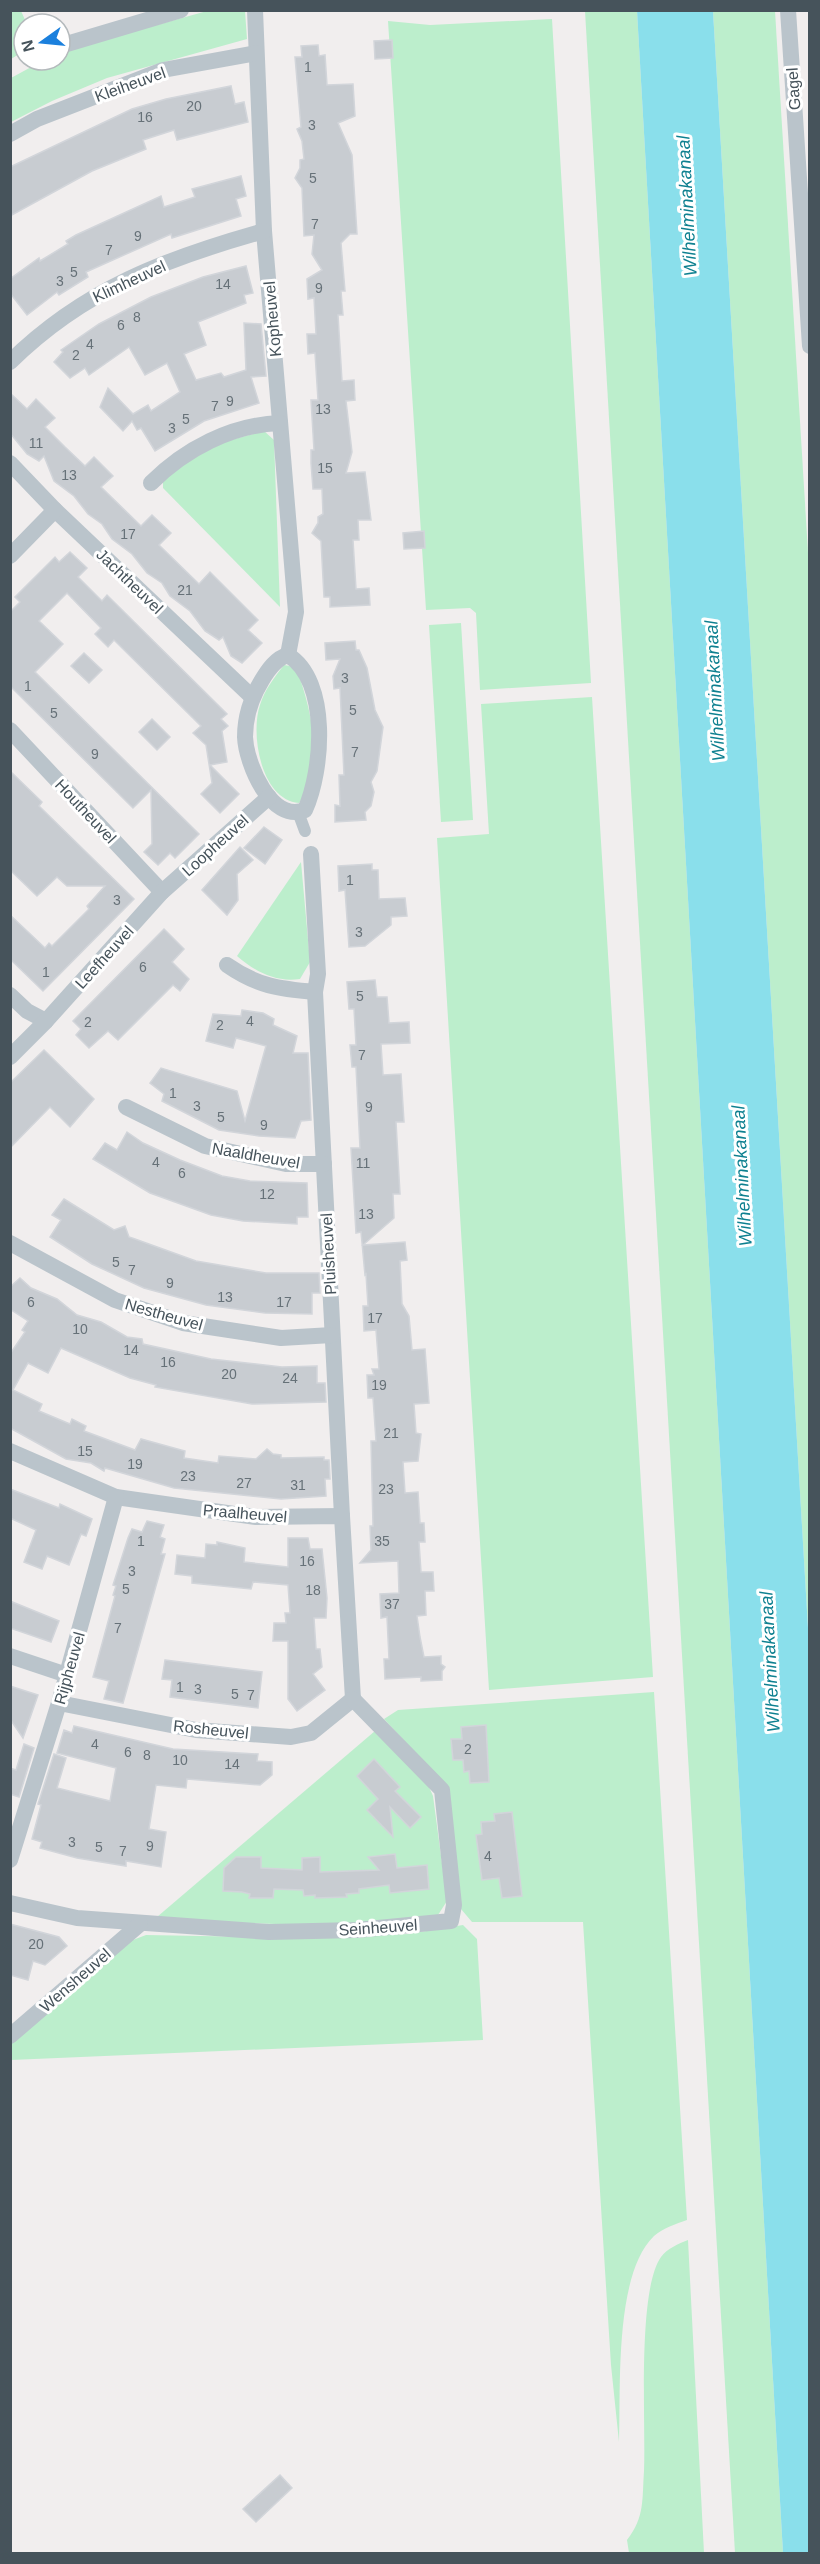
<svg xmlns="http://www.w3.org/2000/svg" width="820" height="2564" viewBox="0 0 820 2564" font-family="Arial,sans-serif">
<rect width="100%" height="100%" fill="#f1eeee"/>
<g fill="#bceecc">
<polygon points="11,10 21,11 27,24 24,24 24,51 11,59"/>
<polygon points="207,11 245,11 247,39 107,78 52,101 11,122 11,78 44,60 60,60 60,52"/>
<polygon points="585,11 637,11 783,2553 735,2553"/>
<polygon points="713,11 775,11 809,569 809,1645"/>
<polygon points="552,19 591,683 480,690 476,613 470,608 426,610 388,21 430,25"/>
<polygon points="264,431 274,440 280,607 163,488 163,478 216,444"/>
<polygon points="461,623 473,820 441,822 429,625"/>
<path d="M 284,665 L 296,667 C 310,706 327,766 299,803 C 261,800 250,734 260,705 C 265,689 274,678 284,665 Z"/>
<polygon points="592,697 653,1677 489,1690 437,838 489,834 481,704"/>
<path d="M 301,862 L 310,962 L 300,979 C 276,983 254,971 237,956 Z"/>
<path d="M 654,1692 L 687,2220 C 676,2224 663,2228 654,2236 C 614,2274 621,2389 619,2442 L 611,2365 L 583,1922 L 472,1922 L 461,1909 L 449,1789 L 384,1719 L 398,1710 Z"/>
<path d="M 375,1731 L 429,1787 L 433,1796 L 447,1901 L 438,1915 C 345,1931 250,1924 157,1917 Z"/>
<polygon points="463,1925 477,1939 483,2040 11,2060 11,2043 125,1943 146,1935 322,1938 408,1934"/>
<path d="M 688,2240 L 704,2553 L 629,2553 L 627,2540 C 645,2517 642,2499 644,2471 C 646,2424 637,2291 661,2257 C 668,2248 678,2244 688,2240 Z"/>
</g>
<polygon fill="#8adfeb" points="637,11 713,11 809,1645 809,2553 783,2553"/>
<g fill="#c8ccd1" stroke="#d2d5da" stroke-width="1.5">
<polygon points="392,40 393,58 375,59 374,41"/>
<polygon points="318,45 319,56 325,55 327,85 353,84 355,116 338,123 352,155 357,234 350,234 341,243 345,291 341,291 343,315 338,315 342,381 354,380 355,400 346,401 352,452 346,473 365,472 371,520 358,520 359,540 353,540 356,589 369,588 370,605 330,607 330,597 324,597 321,541 312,533 318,523 318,517 323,514 322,489 313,489 311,463 311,450 314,450 311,400 318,400 315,353 308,354 307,334 316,334 314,298 308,299 307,279 322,270 312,254 314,235 304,236 302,188 295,178 300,168 300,160 304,159 302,141 297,129 301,127 295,57 302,57 301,46"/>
<polygon points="231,86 235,104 244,102 248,122 177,140 174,130 143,140 146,149 92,171 10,216 10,167 132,109 166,99"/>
<polygon points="241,176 246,196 236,199 241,216 172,238 171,234 86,272 88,277 59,295 57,292 27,315 10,293 10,279 39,258 40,261 68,244 66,241 76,235 161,196 164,207 195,197 192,189"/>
<polygon points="246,266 253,293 244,295 246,303 198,322 206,345 184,354 196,380 221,373 224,377 246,370 244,323 261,324 266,376 251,377 259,403 204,421 155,451 141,428 137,430 132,421 123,431 100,407 108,388 133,414 148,405 151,411 180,392 167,363 145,375 129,347 89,375 85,368 70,378 54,362 63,352 61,350 99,324 151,297 203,277"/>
<polygon points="10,393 27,409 36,399 55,418 45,427 65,447 85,466 94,457 113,476 101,487 141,526 152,515 171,533 159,545 199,584 210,572 258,620 248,630 262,643 242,663 231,656 223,637 219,640 205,631 190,611 170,596 162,583 147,573 132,554 112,539 102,524 88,514 74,496 54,481 44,456 39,461 27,454 10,433"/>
<polygon points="424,531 425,548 404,549 403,533"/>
<polygon points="70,552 87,568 78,577 102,601 107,595 227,714 221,719 228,726 222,731 227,762 210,765 239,794 220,813 201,794 212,783 206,745 193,733 201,726 114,640 108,647 95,634 101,628 67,593 39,621 63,644 35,672 199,834 175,858 170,853 158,865 144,852 152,844 151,790 133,808 10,686 10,612 20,602 15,597 55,557 59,562"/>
<polygon points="355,641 356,650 359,650 367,668 375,710 383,727 377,771 371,782 374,792 371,806 365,812 366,820 335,822 335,805 340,806 339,775 344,775 340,688 334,689 333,676 340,659 326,660 325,643"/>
<polygon points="84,653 102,670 89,683 71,666"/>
<polygon points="152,719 170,737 157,750 139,732"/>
<polygon points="10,771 42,802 39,806 134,899 43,991 10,959 10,915 45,948 49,943 52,946 89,909 87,906 105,886 67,886 57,877 37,896 10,870"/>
<polygon points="264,827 282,840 265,864 244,848"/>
<polygon points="240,847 253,860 237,874 238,900 227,915 202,890"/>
<polygon points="372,864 372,870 378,870 379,899 405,898 407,916 391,917 391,925 365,946 349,947 345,890 339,891 338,866"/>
<polygon points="164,929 184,949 172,962 189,979 180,991 173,985 118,1040 108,1031 89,1048 76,1035 81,1029 73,1021"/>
<polygon points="375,980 377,997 387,997 389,1023 409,1022 410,1043 381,1044 383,1075 401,1074 404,1122 396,1122 400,1194 393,1194 394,1218 363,1245 405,1242 407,1260 400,1261 402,1304 409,1316 412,1350 425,1349 429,1403 414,1404 416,1433 421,1434 418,1461 403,1462 405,1493 418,1492 420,1523 424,1523 425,1542 419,1542 421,1572 433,1572 434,1591 425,1591 426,1615 417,1616 420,1637 424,1657 441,1656 441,1664 445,1667 442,1671 442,1680 421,1681 421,1677 385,1679 384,1659 389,1659 387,1617 381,1618 380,1594 399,1593 398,1561 360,1563 371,1550 370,1526 373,1526 371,1441 376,1441 373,1398 368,1398 367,1375 374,1375 372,1369 379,1369 376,1330 364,1331 363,1306 368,1306 366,1274 365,1275 361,1232 356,1233 351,1148 360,1148 356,1067 352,1067 350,1045 356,1045 354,1009 349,1009 347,982"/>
<polygon points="242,1010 263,1013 274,1019 273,1025 297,1036 293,1053 308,1053 311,1120 301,1121 295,1138 259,1136 219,1130 162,1101 164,1094 150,1083 161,1068 237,1091 245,1121 266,1046 236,1038 233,1048 206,1041 213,1014 241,1016"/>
<polygon points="44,1050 94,1099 70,1127 50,1107 10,1148 10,1083"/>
<polygon points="127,1132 143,1143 180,1160 222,1176 250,1181 307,1183 308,1217 297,1217 297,1224 243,1221 211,1215 150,1193 93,1159 105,1143 117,1150"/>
<polygon points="64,1199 114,1230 125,1226 129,1237 135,1239 196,1261 266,1273 319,1273 320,1293 312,1293 312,1314 265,1313 206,1305 144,1288 92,1264 50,1237 61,1220 52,1215"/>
<polygon points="20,1278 31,1288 57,1299 77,1315 101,1322 127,1337 142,1339 143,1344 211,1359 282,1367 317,1366 317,1383 325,1383 326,1402 252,1404 155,1387 156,1385 130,1378 61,1348 48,1373 28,1363 13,1390 42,1404 39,1411 70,1424 72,1419 86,1426 84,1431 135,1450 141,1439 185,1451 184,1458 218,1463 219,1456 256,1459 267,1449 273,1454 281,1455 281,1458 324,1457 324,1460 329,1460 330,1479 325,1479 326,1496 281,1499 174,1488 105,1468 104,1471 91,1463 66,1459 10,1428 10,1354 25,1332 22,1330 28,1321 10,1309 10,1287"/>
<polygon points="10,1489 59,1508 60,1504 92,1519 86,1536 81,1534 69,1565 47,1556 42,1569 24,1562 36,1530 10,1518"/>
<polygon points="147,1521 164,1525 160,1537 165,1539 161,1554 165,1554 123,1703 104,1699 109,1681 93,1677 115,1596 113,1595 116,1586 113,1585 128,1538 132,1529 142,1532"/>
<polygon points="288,1538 308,1538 310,1549 322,1549 327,1598 326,1618 314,1618 316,1649 320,1649 322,1667 313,1674 325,1690 297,1711 288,1699 288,1641 273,1641 274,1623 286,1623 285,1613 290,1613 288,1585 253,1582 251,1589 192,1583 192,1576 175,1574 177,1555 205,1558 206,1544 217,1545 217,1542 245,1548 244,1562 288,1567"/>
<polygon points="10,1601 59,1621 51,1642 10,1628"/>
<polygon points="165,1660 262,1672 258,1708 170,1697 172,1680 162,1679"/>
<polygon points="10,1686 38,1695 23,1738 10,1719"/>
<polygon points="486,1725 489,1782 470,1783 469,1771 464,1772 463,1760 453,1760 451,1739 462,1739 461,1727"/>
<polygon points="74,1726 173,1749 258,1754 257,1761 272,1762 272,1775 260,1785 187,1779 186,1788 156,1785 149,1829 166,1832 161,1867 126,1861 126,1866 77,1858 40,1848 42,1842 32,1839 41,1805 38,1804 54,1754 66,1758 57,1788 110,1801 116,1768 57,1753 64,1730 72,1733"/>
<polygon points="24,1744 34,1748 19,1797 10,1794 10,1768 16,1770"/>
<polygon points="374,1759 400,1787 395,1791 421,1817 410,1828 390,1807 393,1837 367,1810 378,1799 357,1776"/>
<polygon points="512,1812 522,1896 502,1898 499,1878 482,1880 476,1835 482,1834 481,1822 495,1821 494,1814"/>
<polygon points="395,1854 397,1868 427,1865 429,1889 390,1893 389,1885 359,1889 359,1893 346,1894 347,1897 315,1898 315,1895 304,1896 303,1890 274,1889 273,1898 249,1898 250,1894 242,1892 223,1891 224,1868 236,1857 261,1857 261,1868 302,1870 302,1858 320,1857 320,1872 379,1870 368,1857"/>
<polygon points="10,1924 59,1937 67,1946 45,1965 33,1961 28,1980 10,1975"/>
<polygon points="280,2475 292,2488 256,2522 243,2509"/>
</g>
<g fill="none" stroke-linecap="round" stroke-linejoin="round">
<polyline stroke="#bac4cb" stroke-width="12" points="298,812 305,831"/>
<g stroke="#bac4cb" stroke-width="16">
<polyline points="255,10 264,231 296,612 288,655"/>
<polyline points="788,10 810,346"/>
<polyline points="60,46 181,10"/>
<polyline points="10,134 37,119 163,70 256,53"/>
<path d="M 10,362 C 84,289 167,258 264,231"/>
<polyline points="10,463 55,510 252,697"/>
<path d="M 151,483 C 185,449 231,425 280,423"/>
<polyline points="10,556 55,510"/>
<path d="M 288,655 C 330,681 323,770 305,810 C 271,824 246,763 245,737 C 245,716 251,698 262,680 C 268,670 276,658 288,655 Z"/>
<polyline points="10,730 162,892"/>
<polyline points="311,854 318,974 315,992 342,1516"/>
<path d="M 227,965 C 257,986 279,989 315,992"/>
<polyline points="10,995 27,1011 46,1021"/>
<polyline points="10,1057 46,1021 162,892 269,797"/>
<polyline points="126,1107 205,1146 286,1164 324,1164"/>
<polyline points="10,1243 115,1300 183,1323 281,1338 332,1335"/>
<polyline points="10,1451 116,1497 256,1517 342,1516 353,1699"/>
<polyline points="10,1656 67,1675"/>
<polyline points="59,1703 196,1730 291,1737 311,1733 353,1699"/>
<polyline points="10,1860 59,1703 116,1497"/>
<polyline points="10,1903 77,1918 269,1932 357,1930 451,1921 454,1905 442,1790 353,1699"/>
<polyline points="10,2036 140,1924"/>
</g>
</g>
<g text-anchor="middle" stroke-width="6" stroke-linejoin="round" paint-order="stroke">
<g font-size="14" fill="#667178">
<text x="308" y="72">1</text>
<text x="194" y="111">20</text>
<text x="145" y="122">16</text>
<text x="312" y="130">3</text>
<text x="313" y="183">5</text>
<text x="315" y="229">7</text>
<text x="138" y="241">9</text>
<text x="109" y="255">7</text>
<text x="74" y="277">5</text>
<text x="60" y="286">3</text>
<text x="223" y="289">14</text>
<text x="319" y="293">9</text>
<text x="137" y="322">8</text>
<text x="121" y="330">6</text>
<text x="90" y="349">4</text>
<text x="76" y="360">2</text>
<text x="230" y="406">9</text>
<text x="215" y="411">7</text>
<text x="323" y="414">13</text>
<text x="186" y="424">5</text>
<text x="172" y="433">3</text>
<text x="36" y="448">11</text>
<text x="325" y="473">15</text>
<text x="69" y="480">13</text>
<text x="128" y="539">17</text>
<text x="185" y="595">21</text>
<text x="345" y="683">3</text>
<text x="28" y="691">1</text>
<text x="353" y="715">5</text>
<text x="54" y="718">5</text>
<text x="355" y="757">7</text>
<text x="95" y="759">9</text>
<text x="350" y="885">1</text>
<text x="117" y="905">3</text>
<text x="359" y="937">3</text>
<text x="143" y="972">6</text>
<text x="46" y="977">1</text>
<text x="360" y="1001">5</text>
<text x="250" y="1026">4</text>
<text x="88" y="1027">2</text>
<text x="220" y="1030">2</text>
<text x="362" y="1060">7</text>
<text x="173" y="1098">1</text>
<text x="197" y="1111">3</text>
<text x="369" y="1112">9</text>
<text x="221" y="1122">5</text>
<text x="264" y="1130">9</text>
<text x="156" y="1167">4</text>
<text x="363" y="1168">11</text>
<text x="182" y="1178">6</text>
<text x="267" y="1199">12</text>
<text x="366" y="1219">13</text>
<text x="116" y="1267">5</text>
<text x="132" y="1275">7</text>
<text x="170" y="1288">9</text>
<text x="225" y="1302">13</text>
<text x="31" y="1307">6</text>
<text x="284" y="1307">17</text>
<text x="375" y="1323">17</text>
<text x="80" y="1334">10</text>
<text x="131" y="1355">14</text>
<text x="168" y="1367">16</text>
<text x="229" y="1379">20</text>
<text x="290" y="1383">24</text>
<text x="379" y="1390">19</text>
<text x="391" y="1438">21</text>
<text x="85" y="1456">15</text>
<text x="135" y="1469">19</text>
<text x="188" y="1481">23</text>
<text x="244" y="1488">27</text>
<text x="298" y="1490">31</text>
<text x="386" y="1494">23</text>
<text x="141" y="1546">1</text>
<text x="382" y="1546">35</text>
<text x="307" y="1566">16</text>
<text x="132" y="1576">3</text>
<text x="126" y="1594">5</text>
<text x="313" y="1595">18</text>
<text x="392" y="1609">37</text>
<text x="118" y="1633">7</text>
<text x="180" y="1692">1</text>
<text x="198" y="1694">3</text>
<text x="235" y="1699">5</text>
<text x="251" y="1700">7</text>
<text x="95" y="1749">4</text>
<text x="468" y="1754">2</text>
<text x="128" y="1757">6</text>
<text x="147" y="1760">8</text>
<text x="180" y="1765">10</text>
<text x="232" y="1769">14</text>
<text x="72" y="1847">3</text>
<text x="150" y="1851">9</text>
<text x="99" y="1852">5</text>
<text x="123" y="1856">7</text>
<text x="488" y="1861">4</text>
<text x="36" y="1949">20</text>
</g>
<g font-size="16" fill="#46535b" stroke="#fff">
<text transform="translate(130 84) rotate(-20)" y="6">Kleiheuvel</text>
<text transform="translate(793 89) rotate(-94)" y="6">Gagel</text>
<text transform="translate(129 281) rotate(-25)" y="6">Klimheuvel</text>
<text transform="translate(272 319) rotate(-95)" y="6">Kopheuvel</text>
<text transform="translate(130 581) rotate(44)" y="6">Jachtheuvel</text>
<text transform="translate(86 811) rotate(47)" y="6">Houtheuvel</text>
<text transform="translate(215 845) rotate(-42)" y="6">Loopheuvel</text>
<text transform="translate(104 957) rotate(-48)" y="6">Leefheuvel</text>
<text transform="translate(256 1155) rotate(10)" y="6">Naaldheuvel</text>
<text transform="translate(328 1254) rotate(-93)" y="6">Pluisheuvel</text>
<text transform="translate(164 1314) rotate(16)" y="6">Nestheuvel</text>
<text transform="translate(245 1513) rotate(5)" y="6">Praalheuvel</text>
<text transform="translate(69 1668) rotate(-74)" y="6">Rijpheuvel</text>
<text transform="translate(211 1729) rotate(6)" y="6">Rosheuvel</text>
<text transform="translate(378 1927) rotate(-4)" y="6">Seinheuvel</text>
<text transform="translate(75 1980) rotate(-41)" y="6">Wensheuvel</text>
</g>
<g font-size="18" font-style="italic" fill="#0e8090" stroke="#fff">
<text transform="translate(687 206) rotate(-93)" y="6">Wilhelminakanaal</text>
<text transform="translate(715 691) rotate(-93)" y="6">Wilhelminakanaal</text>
<text transform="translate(742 1176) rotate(-93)" y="6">Wilhelminakanaal</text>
<text transform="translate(770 1662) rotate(-93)" y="6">Wilhelminakanaal</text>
</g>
</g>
<rect width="820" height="2564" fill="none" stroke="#46535b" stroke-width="24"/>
<g transform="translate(42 42) rotate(255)"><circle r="28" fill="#ffffff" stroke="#b5babd" stroke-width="1.5"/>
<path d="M0-4.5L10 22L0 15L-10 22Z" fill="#1b80dd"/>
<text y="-9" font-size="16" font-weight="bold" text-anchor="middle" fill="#46535b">N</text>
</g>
</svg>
